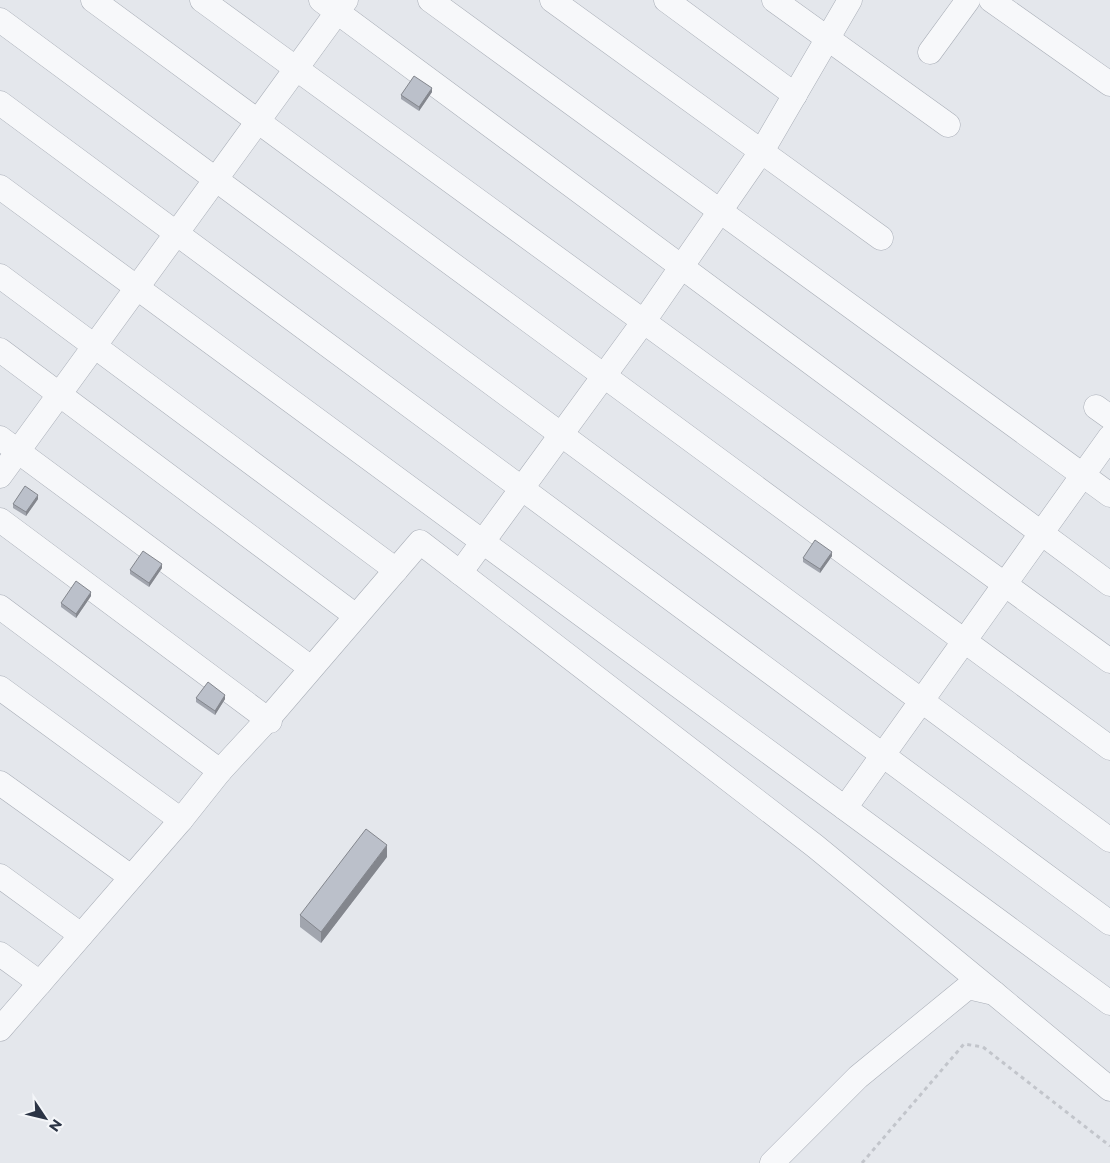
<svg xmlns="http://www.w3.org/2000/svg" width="1110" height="1163" viewBox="0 0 1110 1163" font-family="Montserrat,sans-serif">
<rect width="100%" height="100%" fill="#e4e7ec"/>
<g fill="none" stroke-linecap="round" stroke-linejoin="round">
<g stroke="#a9aeb7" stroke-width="25">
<g id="minor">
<polyline points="93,0 1110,748"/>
<polyline points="202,0 1110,661"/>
<polyline points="321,0 1110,584"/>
<polyline points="430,0 1110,495"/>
<polyline points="552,0 881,238"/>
<polyline points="666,0 795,95"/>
<polyline points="774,0 948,125"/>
<polyline points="991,0 1110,84"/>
<polyline points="0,20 1110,840"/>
<polyline points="930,52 968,0"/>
<polyline points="0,103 1110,923"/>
<polyline points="0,187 1110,1003"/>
<polyline points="0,276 396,570"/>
<polyline points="0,350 356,616"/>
<polyline points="1096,407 1110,417"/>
<polyline points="0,438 311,668"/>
<polyline points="0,476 346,0"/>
<polyline points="0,520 270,721"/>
<polyline points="460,573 644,321 765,146 850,0"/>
<polyline points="0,607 220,771"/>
<polyline points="0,688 181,820"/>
<polyline points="0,783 131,877"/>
<polyline points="845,808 1110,437"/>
<polyline points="0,876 81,935"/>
<polyline points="0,954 40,983"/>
<polyline points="0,1029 181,820 220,771 268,719 420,542 815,846 994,993"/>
<polyline points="772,1163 858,1077 968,987 994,993 1110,1089"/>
</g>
</g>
<polyline stroke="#c2c5cb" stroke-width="3" stroke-dasharray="4 4" stroke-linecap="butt" points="862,1163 964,1044 983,1047 1110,1146"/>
<use href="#minor" stroke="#f7f8fa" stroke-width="24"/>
</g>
<g fill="#a1a5ae">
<polygon points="432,92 419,111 401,99 401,95"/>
<polygon points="38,499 26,516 13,508 13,504"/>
<polygon points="832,556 820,573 803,562 803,558"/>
<polygon points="162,568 149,587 130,574 130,570"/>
<polygon points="91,596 76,618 61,607 61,603"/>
<polygon points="196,698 225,699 215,715 196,702"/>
<polygon points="387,857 321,943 300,927 300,915"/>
</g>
<g fill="#83868d">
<polygon points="432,88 432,92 419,111 419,107"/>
<polygon points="38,495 38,499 26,516 26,512"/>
<polygon points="832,552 832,556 820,573 820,569"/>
<polygon points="162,564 162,568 149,587 149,583"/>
<polygon points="91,592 91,596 76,618 76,614"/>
<polygon points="225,695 225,699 215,715 215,711"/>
<polygon points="387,845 387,857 321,943 321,932"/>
</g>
<g fill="#bbc0ca" stroke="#83868d">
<polygon points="414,76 432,88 419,107 401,95"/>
<polygon points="25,486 38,495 26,512 13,504"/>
<polygon points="815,540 832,552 820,569 803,558"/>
<polygon points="143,551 162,564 149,583 130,570"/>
<polygon points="76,581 91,592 76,614 61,603"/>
<polygon points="208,682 225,695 215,711 196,698"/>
<polygon points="366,829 387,845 321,932 300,915"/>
</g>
<g transform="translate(45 1118) rotate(125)" stroke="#f4f6f9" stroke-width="4" paint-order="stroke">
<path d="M0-4L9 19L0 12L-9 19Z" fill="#2b3445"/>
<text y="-8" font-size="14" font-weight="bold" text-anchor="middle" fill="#2b3445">N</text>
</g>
</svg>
